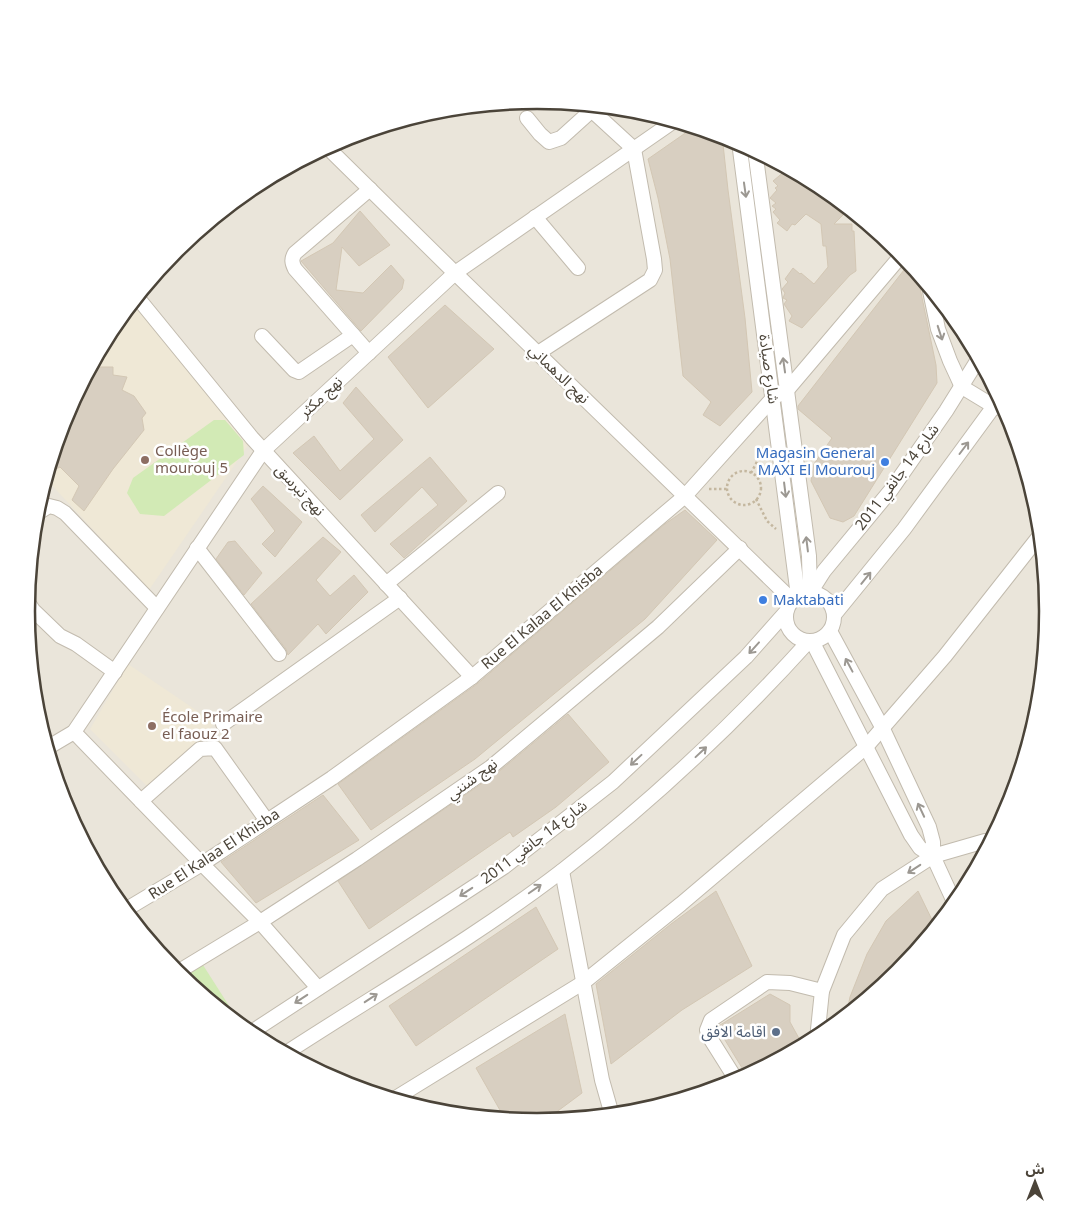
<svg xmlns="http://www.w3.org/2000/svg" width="1075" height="1222" viewBox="0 0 1075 1222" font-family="'Noto Sans','Noto Sans Arabic',sans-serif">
<rect width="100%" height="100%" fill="#f6f3ec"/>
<circle fill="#eae5da" cx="538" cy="611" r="510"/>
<g fill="#efe8d6">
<polygon points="133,302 251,441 149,590 46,479 65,415 113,327"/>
<polygon points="128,664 215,723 150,789 90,729"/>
</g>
<g fill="#d2eab5">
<polygon points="214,420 225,420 243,441 244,455 164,516 140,514 127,493 133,478"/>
<polygon points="203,965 240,1023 238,1024 182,978"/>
</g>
<g fill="#d8cfc1" stroke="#d3c7b4">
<polygon points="694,127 722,135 728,190 745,318 752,392 720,426 703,415 711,402 683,376 670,259 658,198 648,159"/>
<polygon points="785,171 801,183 803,181 843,215 834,224 852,224 852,231 854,231 856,271 850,275 802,328 789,321 792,316 784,304 787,300 783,298 785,293 782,289 788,282 785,279 793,268 800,274 801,273 814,284 828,267 826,246 823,246 821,224 806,214 795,225 792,224 787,231 777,223 780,220 773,212 776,209 772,206 776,203 770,198 777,190 775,188 778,186 773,181"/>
<polygon points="360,211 390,245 359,266 342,247 336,290 363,293 391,265 404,280 402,289 361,331 301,261 333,243"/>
<polygon points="904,270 921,282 920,288 936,365 937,383 854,516 843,522 830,518 811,481 814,464 832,438 798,409 798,406"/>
<polygon points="445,305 494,349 428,408 388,357"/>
<polygon points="95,367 113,367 113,375 127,377 122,390 134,396 146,413 142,418 144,430 113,469 84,511 72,500 79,486 60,467 56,469 52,459 65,415 88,373 96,370"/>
<polygon points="356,387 403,440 340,500 293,453 314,436 340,471 374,439 343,403"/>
<polygon points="430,457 467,501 404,558 390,544 438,505 422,487 375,532 361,515"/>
<polygon points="263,486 302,522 275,557 262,544 275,531 251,499"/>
<polygon points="685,510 717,540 645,619 475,759 371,830 338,784 477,684 665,524"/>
<polygon points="323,537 341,552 316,580 330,596 354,575 368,592 326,634 318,624 288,655 286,649 251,604"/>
<polygon points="235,541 262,573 244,595 216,559 228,542"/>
<polygon points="568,714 609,762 556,807 513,837 510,832 369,929 338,881 496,774"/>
<polygon points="323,795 359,840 256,903 221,862"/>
<polygon points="716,891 752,966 682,1010 611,1064 596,984 671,924"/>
<polygon points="918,891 936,928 899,973 846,1016 850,997 867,954 886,921"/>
<polygon points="536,907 558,949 416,1046 389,1006"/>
<polygon points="770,994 790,1005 790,1022 801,1042 801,1047 747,1076 717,1027"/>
<polygon points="565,1014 582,1093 543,1122 505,1119 476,1068"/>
</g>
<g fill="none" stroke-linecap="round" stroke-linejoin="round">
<g stroke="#c2bbae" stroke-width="16">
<g id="minor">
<polyline points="527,118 540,134 549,142 561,138 592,110"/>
<polyline points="739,142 798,596"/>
<polyline points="327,147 455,273 792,600"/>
<polyline points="755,150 809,556 810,593"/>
<polyline points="535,217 578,268"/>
<polyline points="892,244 900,257 910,263"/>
<polyline points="929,286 938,329 950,361 962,387 995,407 1007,409"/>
<polyline points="137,297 252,438 472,677"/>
<polyline points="262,336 294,370 299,372 353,335"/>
<path d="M 369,353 L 295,269 C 292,263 291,259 295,253 L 370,189"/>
<polyline points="538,353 650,280 655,270 654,259 634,149 586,105"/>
<polyline points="36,514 49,506 57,508 65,513 157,608"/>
<polyline points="197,548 279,654"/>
<polyline points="386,584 498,493"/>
<circle cx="810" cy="617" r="24"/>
<polyline points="810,593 824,571 891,490 946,411 979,358"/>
<polyline points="27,601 33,610 60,636 76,644 115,672"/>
<polyline points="834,615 904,529 1000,398"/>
<polyline points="830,631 882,727 929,827 933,842 933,856 955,904"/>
<polyline points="812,641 911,835 920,848 933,856"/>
<polyline points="223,724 400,598"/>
<polyline points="74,732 202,864 260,922 318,988"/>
<polyline points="47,748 74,732 263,451 455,273 674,121"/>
<polyline points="141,801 200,749 215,748 267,821"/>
<polyline points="562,871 602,1080 612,1115"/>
<polyline points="125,910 202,864 332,778 472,677 685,496 773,398 788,389 900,257"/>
<polyline points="176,973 260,922 357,859 491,767 658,627 740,548"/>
<polyline points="250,1033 504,867 613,782 746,657 786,612"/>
<polyline points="817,1039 822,991 844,935 882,889 933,856 985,841 992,841"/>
<path d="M 286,1053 C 378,993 476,937 563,870 C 652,801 734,724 809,641"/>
<polyline points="737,1081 710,1038 707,1030 711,1020 767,982 790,983 822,991"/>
<polyline points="394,1099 584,982 681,904 866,747 945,656 1041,534"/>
</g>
</g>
<g stroke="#c4b79f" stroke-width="2.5" stroke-dasharray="2.5 2.5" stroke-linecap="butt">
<circle cx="744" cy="488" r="17"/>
<polyline points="751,473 760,456 766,450"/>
<polyline points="709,489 727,489"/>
<polyline points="756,499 767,521 776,529"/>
</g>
<use href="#minor" stroke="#fff" stroke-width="14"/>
</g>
<defs><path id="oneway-shaft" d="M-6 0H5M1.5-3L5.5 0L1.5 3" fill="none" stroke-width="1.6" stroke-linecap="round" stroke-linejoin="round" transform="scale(1.25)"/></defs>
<g stroke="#9c9892">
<use href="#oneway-shaft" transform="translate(745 190) rotate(82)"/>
<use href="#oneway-shaft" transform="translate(940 333) rotate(72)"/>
<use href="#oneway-shaft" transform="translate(784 365) rotate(-98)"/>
<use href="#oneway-shaft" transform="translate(964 448) rotate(-53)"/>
<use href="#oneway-shaft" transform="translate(785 490) rotate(83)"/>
<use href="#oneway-shaft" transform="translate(807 544) rotate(-97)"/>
<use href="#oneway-shaft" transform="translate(866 578) rotate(-51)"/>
<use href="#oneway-shaft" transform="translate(754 648) rotate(132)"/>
<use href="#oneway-shaft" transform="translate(849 665) rotate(-118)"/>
<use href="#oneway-shaft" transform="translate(701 752) rotate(-43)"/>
<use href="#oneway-shaft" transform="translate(636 760) rotate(137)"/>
<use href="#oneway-shaft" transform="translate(921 810) rotate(-115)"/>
<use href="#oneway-shaft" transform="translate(914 869) rotate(147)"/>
<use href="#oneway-shaft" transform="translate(535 889) rotate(-35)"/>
<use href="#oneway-shaft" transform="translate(466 892) rotate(147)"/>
<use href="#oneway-shaft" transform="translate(371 998) rotate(-33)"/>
<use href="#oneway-shaft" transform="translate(301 999) rotate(147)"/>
</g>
<g fill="#8d6e63" stroke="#fff" stroke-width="2">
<circle cx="145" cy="460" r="5"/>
<circle cx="152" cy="726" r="5"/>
</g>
<g fill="#3f7fe0" stroke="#fff" stroke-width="2">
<circle cx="885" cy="462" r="5"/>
<circle cx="763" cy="600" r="5"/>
</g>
<circle fill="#5c6f8a" stroke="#fff" stroke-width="2" cx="776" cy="1032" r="5"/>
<g text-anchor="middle" stroke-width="5" stroke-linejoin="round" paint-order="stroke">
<g font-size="15" fill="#4b4439" stroke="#fff">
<text transform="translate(769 369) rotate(82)" y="5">شارع صيادة</text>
<text transform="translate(559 374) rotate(44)" y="5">نهج الدهماني</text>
<text transform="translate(321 397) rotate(-43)" y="5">نهج مكثر</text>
<text transform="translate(897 477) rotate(-53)" y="5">شارع 14 جانفي 2011</text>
<text transform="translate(300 490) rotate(47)" y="5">نهج تبرسق</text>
<text transform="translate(542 617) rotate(-40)" y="5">Rue El Kalaa El Khisba</text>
<text transform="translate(472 779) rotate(-36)" y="5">نهج شنني</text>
<text transform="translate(534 842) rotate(-37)" y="5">شارع 14 جانفي 2011</text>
<text transform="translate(214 854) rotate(-33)" y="5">Rue El Kalaa El Khisba</text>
</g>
<g font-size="15" fill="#785e54" stroke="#fff" text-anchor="start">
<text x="155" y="456">Collège<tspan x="155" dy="17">mourouj 5</tspan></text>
<text x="162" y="722">École Primaire<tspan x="162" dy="17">el faouz 2</tspan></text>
</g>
<g font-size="15" fill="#366cbe" stroke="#fff" text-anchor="end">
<text x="875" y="458">Magasin General<tspan x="875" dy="17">MAXI El Mourouj</tspan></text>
<text x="773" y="605" text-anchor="start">Maktabati</text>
</g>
<g font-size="15" fill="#4e5e75" stroke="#fff" text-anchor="end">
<text x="766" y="1037">اقامة الافق</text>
</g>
</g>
<path d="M0 0H1075V1222H0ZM35 611a502 502 0 1 1 1004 0a502 502 0 1 1-1004 0Z" fill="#fff" fill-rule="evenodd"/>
<path fill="none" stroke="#4b4439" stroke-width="2.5" d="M35 611a502 502 0 1 1 1004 0a502 502 0 1 1-1004 0Z"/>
<g transform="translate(1035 1182)" stroke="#ffffff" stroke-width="4" paint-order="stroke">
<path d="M0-4L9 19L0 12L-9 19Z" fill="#4b4439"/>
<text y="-8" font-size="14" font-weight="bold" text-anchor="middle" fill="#4b4439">ش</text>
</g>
</svg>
